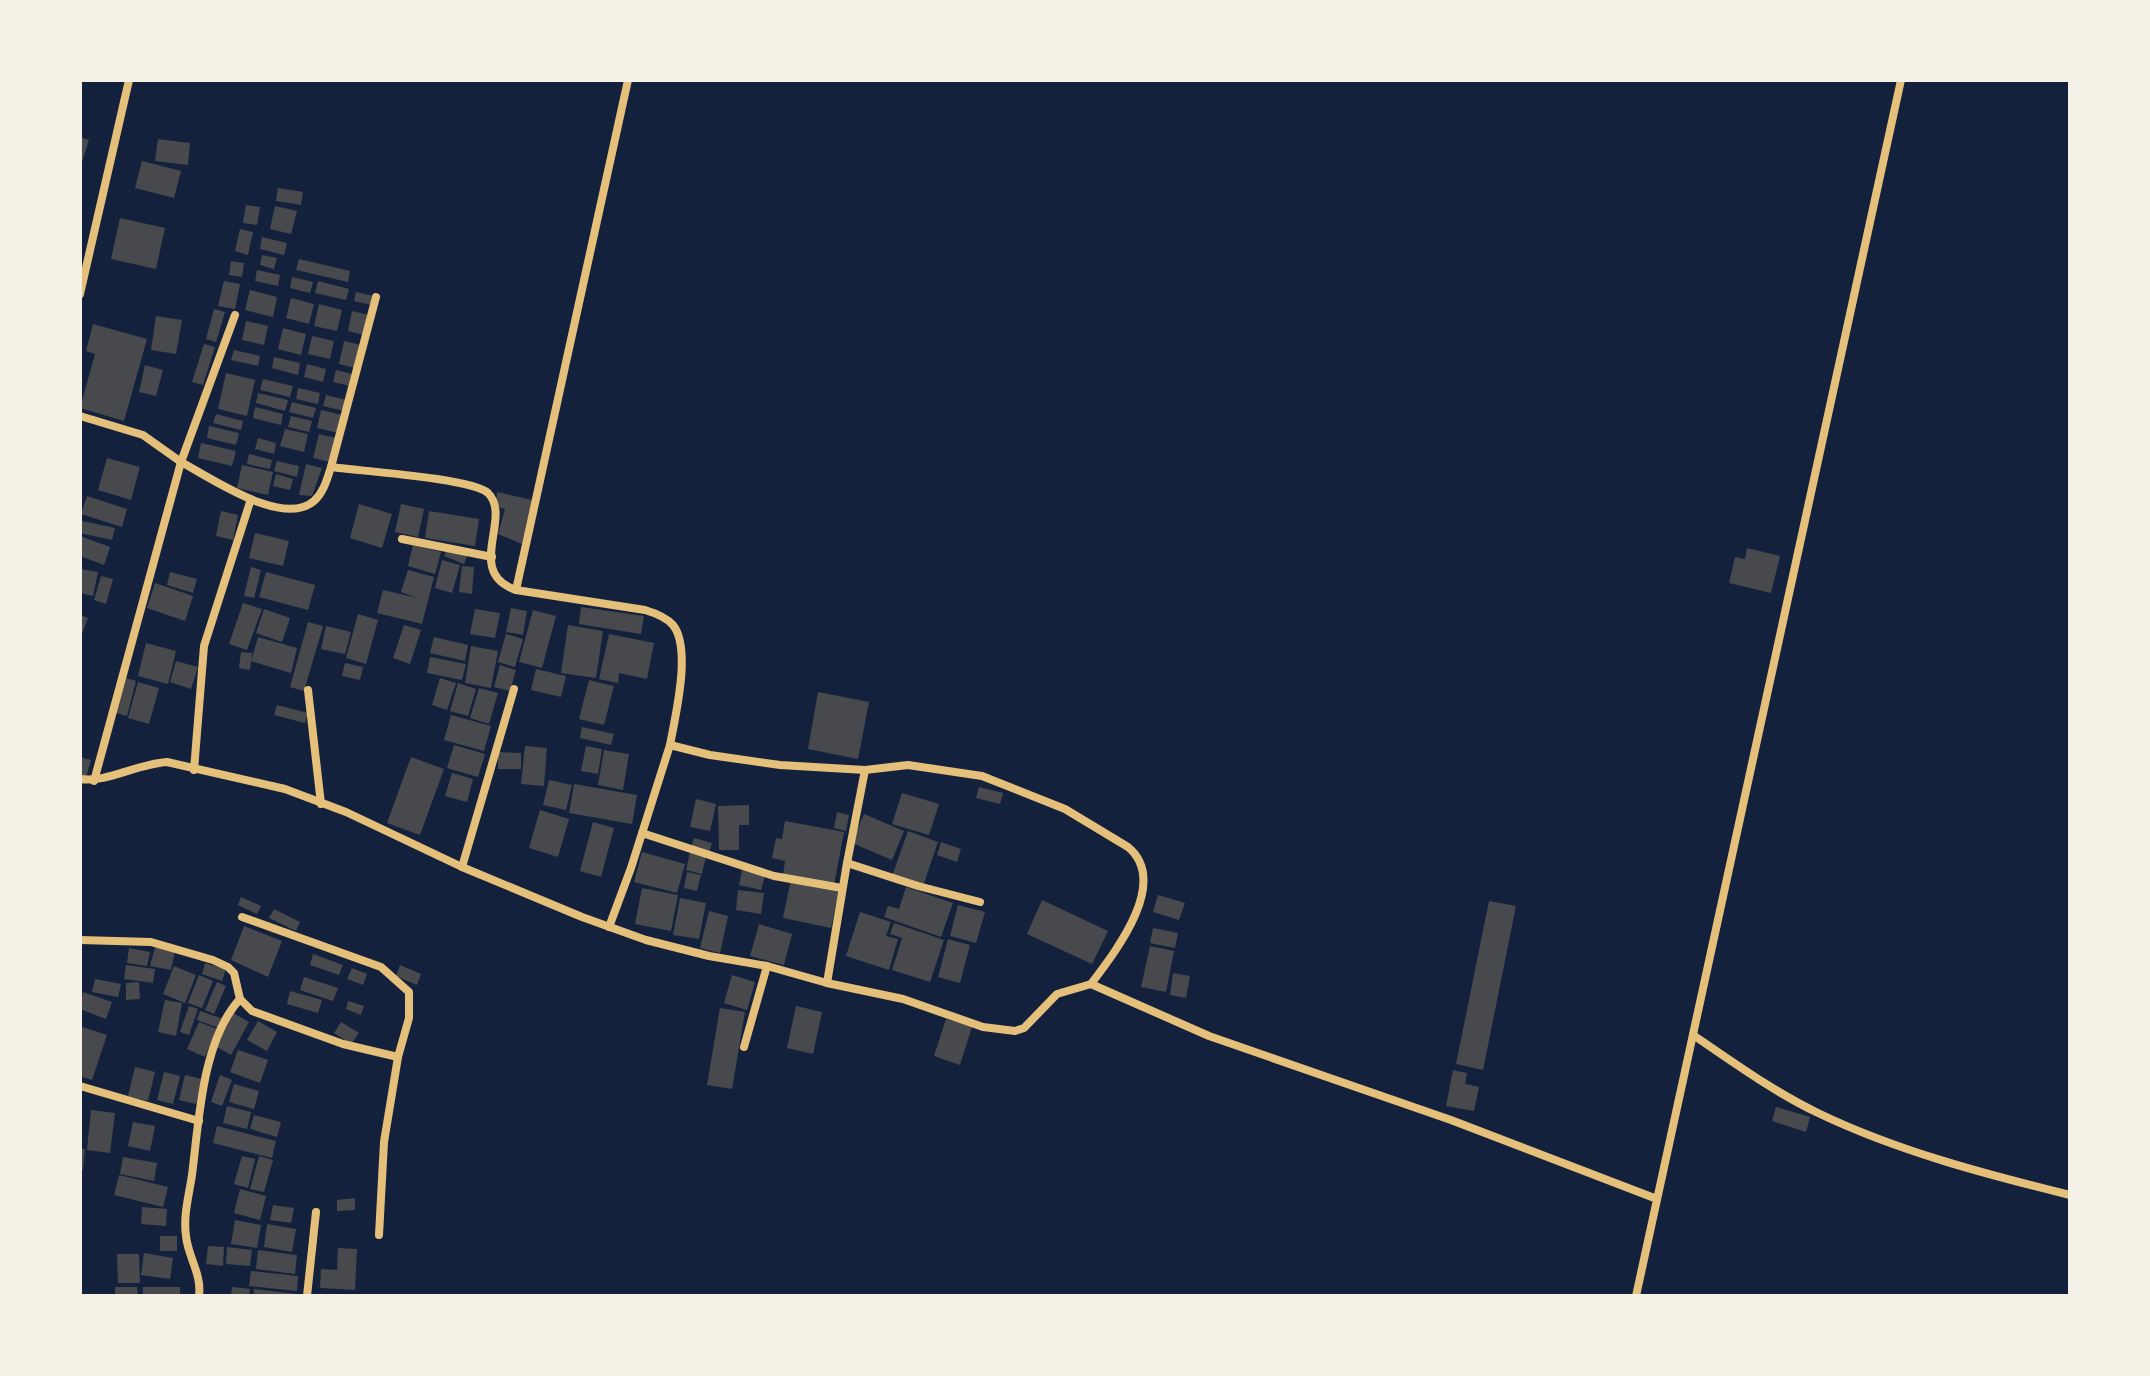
<svg xmlns="http://www.w3.org/2000/svg" width="2150" height="1376" viewBox="0 0 2150 1376" font-family="'Sofia Sans Condensed',sans-serif">
<rect width="100%" height="100%" fill="#14213d"/>
<g fill="#48494c">
<polygon points="80,137 89,140 81,165 80,164"/>
<polygon points="158,139 190,143 188,165 155,161"/>
<polygon points="142,161 181,171 174,198 135,188"/>
<polygon points="278,188 303,192 301,205 276,201"/>
<polygon points="246,205 260,207 257,225 243,223"/>
<polygon points="275,206 297,211 291,234 270,229"/>
<polygon points="120,218 165,228 156,269 111,259"/>
<polygon points="240,229 253,232 248,255 235,251"/>
<polygon points="262,237 287,243 284,255 260,249"/>
<polygon points="262,255 277,258 274,269 260,265"/>
<polygon points="299,259 350,271 348,282 296,270"/>
<polygon points="231,261 244,263 242,277 229,275"/>
<polygon points="257,270 280,275 278,286 255,281"/>
<polygon points="292,277 313,282 310,293 290,288"/>
<polygon points="224,281 240,284 235,309 218,306"/>
<polygon points="318,281 349,289 346,300 315,293"/>
<polygon points="250,290 277,297 273,317 245,310"/>
<polygon points="356,292 374,296 372,305 354,301"/>
<polygon points="291,298 314,304 309,324 286,318"/>
<polygon points="319,304 342,310 337,331 314,326"/>
<polygon points="214,309 225,312 216,342 206,339"/>
<polygon points="352,311 369,315 364,335 348,331"/>
<polygon points="156,316 182,320 176,354 151,350"/>
<polygon points="246,321 268,326 264,345 242,340"/>
<polygon points="93,324 147,339 124,421 80,408 95,354 86,351"/>
<polygon points="283,328 306,334 301,355 278,349"/>
<polygon points="312,336 334,341 330,359 308,354"/>
<polygon points="344,341 361,345 355,368 339,364"/>
<polygon points="204,344 215,347 203,385 192,382"/>
<polygon points="234,350 260,356 258,366 231,360"/>
<polygon points="274,357 300,363 298,375 272,368"/>
<polygon points="307,364 326,369 323,382 304,377"/>
<polygon points="145,365 163,370 156,396 139,392"/>
<polygon points="336,370 352,374 350,386 333,382"/>
<polygon points="226,373 255,380 247,416 218,409"/>
<polygon points="263,379 293,386 290,397 260,390"/>
<polygon points="298,388 320,393 318,404 296,399"/>
<polygon points="258,393 288,400 285,411 256,403"/>
<polygon points="326,395 347,400 344,411 323,406"/>
<polygon points="292,402 316,408 313,418 289,412"/>
<polygon points="255,407 283,414 281,425 253,418"/>
<polygon points="321,410 342,415 338,433 317,428"/>
<polygon points="216,414 243,421 241,430 213,423"/>
<polygon points="291,416 312,421 309,432 288,427"/>
<polygon points="209,426 239,433 236,445 207,438"/>
<polygon points="285,429 308,434 304,452 280,446"/>
<polygon points="319,434 336,438 330,462 313,458"/>
<polygon points="258,438 276,443 274,454 255,449"/>
<polygon points="201,443 236,451 232,466 198,458"/>
<polygon points="249,454 272,460 270,469 247,464"/>
<polygon points="107,458 140,467 131,500 98,490"/>
<polygon points="277,461 299,466 297,477 274,471"/>
<polygon points="306,464 322,468 312,496 299,495"/>
<polygon points="242,465 273,472 268,495 237,488"/>
<polygon points="276,474 293,479 290,490 273,486"/>
<polygon points="497,492 532,500 522,544 498,534 505,509 496,507"/>
<polygon points="87,496 127,509 122,527 81,514"/>
<polygon points="359,504 392,514 382,548 350,538"/>
<polygon points="401,504 424,509 418,537 395,532"/>
<polygon points="221,511 238,515 233,540 216,536"/>
<polygon points="429,511 479,519 475,546 425,538"/>
<polygon points="82,521 115,528 112,540 80,533"/>
<polygon points="255,533 289,541 283,566 249,558"/>
<polygon points="80,536 110,547 104,565 80,556"/>
<polygon points="413,545 441,552 435,574 408,566"/>
<polygon points="1747,548 1780,556 1771,593 1729,583 1735,557 1745,559"/>
<polygon points="447,549 467,556 464,564 444,556"/>
<polygon points="442,560 460,565 452,593 435,588"/>
<polygon points="462,566 474,567 472,594 459,592"/>
<polygon points="251,567 261,570 254,598 244,596"/>
<polygon points="80,569 98,572 93,596 80,593"/>
<polygon points="408,570 434,577 422,624 377,613 383,590 417,598 401,592"/>
<polygon points="170,572 197,579 193,593 167,585"/>
<polygon points="266,572 315,585 308,610 259,597"/>
<polygon points="101,576 113,579 106,604 94,600"/>
<polygon points="155,583 193,596 185,621 147,608"/>
<polygon points="243,603 262,609 247,650 229,644"/>
<polygon points="581,607 644,616 641,634 579,624"/>
<polygon points="511,608 527,611 523,635 506,632"/>
<polygon points="264,609 290,618 282,642 256,633"/>
<polygon points="475,609 500,613 495,638 470,634"/>
<polygon points="533,610 556,616 542,668 519,662"/>
<polygon points="358,614 378,620 366,664 346,658"/>
<polygon points="80,615 88,618 80,639"/>
<polygon points="308,622 323,626 304,691 290,687"/>
<polygon points="404,625 421,630 410,664 393,658"/>
<polygon points="568,625 603,631 596,678 561,673"/>
<polygon points="326,626 351,632 345,654 321,649"/>
<polygon points="506,634 523,639 515,667 498,662"/>
<polygon points="609,634 654,643 647,679 619,673 618,683 599,679"/>
<polygon points="258,637 297,648 291,673 251,661"/>
<polygon points="434,637 468,645 465,661 430,653"/>
<polygon points="146,643 176,651 168,684 138,676"/>
<polygon points="471,646 498,651 491,688 465,683"/>
<polygon points="241,652 252,653 250,670 239,668"/>
<polygon points="430,657 466,664 462,680 427,673"/>
<polygon points="176,661 198,667 191,689 170,682"/>
<polygon points="345,663 363,667 360,680 342,676"/>
<polygon points="500,665 516,670 510,691 494,687"/>
<polygon points="536,669 566,676 561,697 531,690"/>
<polygon points="126,678 136,681 127,716 116,713"/>
<polygon points="440,678 456,683 447,710 432,705"/>
<polygon points="589,680 614,686 604,725 579,719"/>
<polygon points="138,682 159,688 149,724 128,718"/>
<polygon points="458,683 476,689 468,716 450,711"/>
<polygon points="479,688 498,693 489,724 470,718"/>
<polygon points="818,692 869,702 858,759 808,749"/>
<polygon points="277,705 308,713 305,723 274,715"/>
<polygon points="451,715 491,726 484,751 444,740"/>
<polygon points="582,727 614,734 611,745 580,738"/>
<polygon points="454,745 485,754 478,777 447,768"/>
<polygon points="525,746 547,748 544,786 521,784"/>
<polygon points="586,746 602,749 598,774 581,771"/>
<polygon points="604,750 629,754 623,790 598,785"/>
<polygon points="498,752 521,753 521,769 498,769"/>
<polygon points="80,757 91,760 86,778 80,777"/>
<polygon points="411,757 444,769 420,835 387,823"/>
<polygon points="452,773 473,779 467,802 445,796"/>
<polygon points="549,780 572,785 566,810 543,805"/>
<polygon points="574,784 637,795 632,824 569,813"/>
<polygon points="979,787 1003,793 1000,804 976,798"/>
<polygon points="902,793 939,804 929,835 892,824"/>
<polygon points="696,799 716,804 710,831 690,827"/>
<polygon points="749,805 749,825 739,825 739,850 719,850 718,806"/>
<polygon points="540,810 569,819 558,857 529,848"/>
<polygon points="837,812 849,815 846,831 834,828"/>
<polygon points="864,814 904,831 892,860 852,843"/>
<polygon points="785,821 844,832 834,885 783,875 785,861 772,858 776,838 782,839"/>
<polygon points="593,822 614,828 601,877 580,871"/>
<polygon points="908,831 938,842 923,886 892,876"/>
<polygon points="694,838 712,843 709,854 691,848"/>
<polygon points="941,842 961,849 957,862 937,855"/>
<polygon points="642,852 685,864 677,893 634,882"/>
<polygon points="690,852 706,856 702,874 686,870"/>
<polygon points="742,870 765,876 761,890 739,885"/>
<polygon points="687,872 701,875 697,891 684,888"/>
<polygon points="791,879 839,889 831,928 783,918"/>
<polygon points="906,887 953,903 941,937 884,917 888,906 899,909"/>
<polygon points="642,888 678,895 671,931 635,924"/>
<polygon points="738,890 764,893 761,914 736,910"/>
<polygon points="1158,895 1185,903 1179,920 1153,912"/>
<polygon points="241,897 261,906 257,914 238,905"/>
<polygon points="680,898 706,903 699,939 673,935"/>
<polygon points="1042,900 1108,931 1092,964 1027,934"/>
<polygon points="1489,901 1516,906 1483,1070 1456,1064"/>
<polygon points="958,905 985,912 976,943 950,936"/>
<polygon points="274,909 300,922 296,931 269,918"/>
<polygon points="709,911 728,916 720,953 700,948"/>
<polygon points="860,912 891,922 886,936 898,939 889,970 846,956"/>
<polygon points="894,923 944,940 930,982 892,970 902,938 890,934"/>
<polygon points="759,924 792,934 784,965 750,956"/>
<polygon points="244,926 282,941 268,977 231,960"/>
<polygon points="1153,928 1178,933 1175,948 1150,943"/>
<polygon points="948,939 970,945 960,983 938,977"/>
<polygon points="1150,946 1174,951 1166,992 1141,987"/>
<polygon points="155,947 175,951 171,970 150,966"/>
<polygon points="129,948 150,952 147,966 127,963"/>
<polygon points="313,954 343,965 339,975 310,965"/>
<polygon points="205,963 226,969 222,981 202,974"/>
<polygon points="126,965 155,969 153,983 124,979"/>
<polygon points="400,965 421,974 417,985 396,976"/>
<polygon points="174,966 196,975 185,1003 163,994"/>
<polygon points="352,968 367,974 363,985 347,979"/>
<polygon points="1173,973 1190,976 1186,998 1170,995"/>
<polygon points="199,975 213,981 202,1008 188,1003"/>
<polygon points="732,975 755,982 747,1010 724,1003"/>
<polygon points="304,977 338,988 333,1001 300,990"/>
<polygon points="95,979 121,984 118,997 92,992"/>
<polygon points="139,982 140,999 126,1000 126,983"/>
<polygon points="217,982 226,986 214,1014 205,1010"/>
<polygon points="290,991 322,1000 318,1013 287,1004"/>
<polygon points="83,992 112,1002 106,1019 80,1009"/>
<polygon points="165,1000 182,1003 176,1036 158,1032"/>
<polygon points="348,1001 364,1006 361,1015 346,1009"/>
<polygon points="189,1006 198,1009 189,1035 180,1032"/>
<polygon points="796,1006 822,1012 813,1054 787,1048"/>
<polygon points="720,1008 745,1012 732,1089 707,1085"/>
<polygon points="200,1011 223,1019 219,1028 197,1020"/>
<polygon points="233,1013 249,1022 231,1055 215,1046"/>
<polygon points="946,1019 972,1027 960,1065 934,1056"/>
<polygon points="258,1021 277,1032 267,1051 247,1040"/>
<polygon points="199,1022 217,1029 205,1057 187,1049"/>
<polygon points="341,1022 359,1033 351,1044 334,1033"/>
<polygon points="82,1027 107,1035 92,1080 80,1076 80,1035"/>
<polygon points="238,1050 268,1060 260,1083 230,1072"/>
<polygon points="135,1067 155,1072 148,1101 128,1096"/>
<polygon points="1453,1070 1467,1073 1465,1084 1479,1087 1474,1111 1446,1106"/>
<polygon points="164,1072 180,1076 173,1104 157,1100"/>
<polygon points="185,1075 202,1079 196,1104 179,1100"/>
<polygon points="220,1075 232,1080 222,1106 211,1102"/>
<polygon points="234,1084 259,1091 254,1109 229,1102"/>
<polygon points="227,1106 251,1112 247,1129 223,1123"/>
<polygon points="1776,1107 1810,1117 1806,1132 1772,1121"/>
<polygon points="91,1110 115,1113 110,1153 87,1150"/>
<polygon points="254,1115 281,1122 277,1137 250,1129"/>
<polygon points="133,1122 155,1126 150,1151 128,1146"/>
<polygon points="217,1126 276,1141 272,1158 213,1143"/>
<polygon points="80,1149 85,1149 83,1170 80,1170"/>
<polygon points="242,1156 255,1159 248,1188 234,1184"/>
<polygon points="259,1156 273,1160 264,1192 250,1189"/>
<polygon points="123,1157 157,1163 154,1181 120,1174"/>
<polygon points="119,1175 168,1187 163,1207 114,1195"/>
<polygon points="240,1189 266,1196 260,1220 234,1213"/>
<polygon points="355,1198 355,1210 337,1211 337,1200"/>
<polygon points="273,1205 294,1208 291,1223 270,1220"/>
<polygon points="142,1207 167,1209 166,1226 141,1224"/>
<polygon points="235,1220 261,1225 257,1248 231,1244"/>
<polygon points="267,1224 296,1229 292,1252 264,1247"/>
<rect x="160" y="1236" width="17" height="15"/>
<polygon points="208,1246 224,1247 223,1266 206,1264"/>
<polygon points="227,1247 252,1250 250,1266 226,1264"/>
<polygon points="338,1248 357,1249 355,1290 320,1288 321,1269 337,1270"/>
<polygon points="258,1250 297,1255 295,1274 256,1269"/>
<polygon points="144,1253 173,1258 170,1279 141,1275"/>
<polygon points="117,1254 139,1254 140,1283 118,1283"/>
<polygon points="251,1271 298,1276 297,1291 249,1286"/>
<polygon points="115,1287 137,1287 138,1296 115,1296"/>
<rect x="143" y="1287" width="37" height="9"/>
<polygon points="232,1287 250,1289 249,1296 231,1296"/>
<polygon points="254,1289 297,1294 297,1296 253,1296"/>
</g>
<g fill="none" stroke-linecap="round" stroke-linejoin="round">
<g stroke="#e5c07b" stroke-width="8">
<path d="M 628,80 L 516,590 L 645,610 C 655,613 666,617 673,625 C 692,649 675,717 670,745 L 710,755 L 780,765 L 865,770 L 908,765 L 982,776 L 1065,809 L 1128,847 C 1170,882 1116,951 1091,984 L 1209,1036 L 1451,1120 L 1657,1199"/>
<polyline points="80,294 129,80"/>
<polyline points="80,416 143,435 181,462 235,315"/>
<path d="M 331,467 C 359,471 472,478 488,493 C 513,518 464,572 516,590"/>
<polyline points="402,539 492,557"/>
<polyline points="308,690 321,804"/>
<polyline points="194,770 204,646 251,499"/>
<path d="M 80,779 C 107,783 136,764 167,762 L 285,789 L 346,812 L 462,867 L 582,917 L 646,940 L 709,956 L 767,966 L 827,983 L 903,999 L 983,1027 L 1015,1031 L 1024,1028 L 1057,994 L 1091,984"/>
<path d="M 94,781 L 181,462 C 211,478 283,528 314,501 C 324,492 327,479 331,467 L 376,297"/>
<polyline points="642,833 774,876 842,888"/>
<polyline points="847,863 918,886 980,902"/>
<polyline points="462,867 514,689"/>
<polyline points="242,917 381,967 409,992 409,1018 398,1057 384,1142 379,1235"/>
<polyline points="609,927 631,868 670,745"/>
<polyline points="80,940 151,942 213,960 228,967 234,973 240,999 252,1011 343,1044 398,1057"/>
<polyline points="827,983 847,863 865,770"/>
<path d="M 1693,1035 C 1733,1062 1774,1092 1818,1113 C 1897,1151 1985,1174 2070,1195"/>
<polyline points="744,1047 767,966"/>
<polyline points="80,1086 199,1121"/>
<path d="M 199,1296 C 202,1274 188,1257 186,1236 C 183,1216 189,1195 192,1175 C 199,1121 202,1040 240,999"/>
<polyline points="307,1296 316,1212"/>
<polyline points="1636,1296 1901,80"/>
</g>
</g>
<rect width="2150" height="1376" fill="none" stroke="#f6f1e7" stroke-width="164"/>
</svg>
